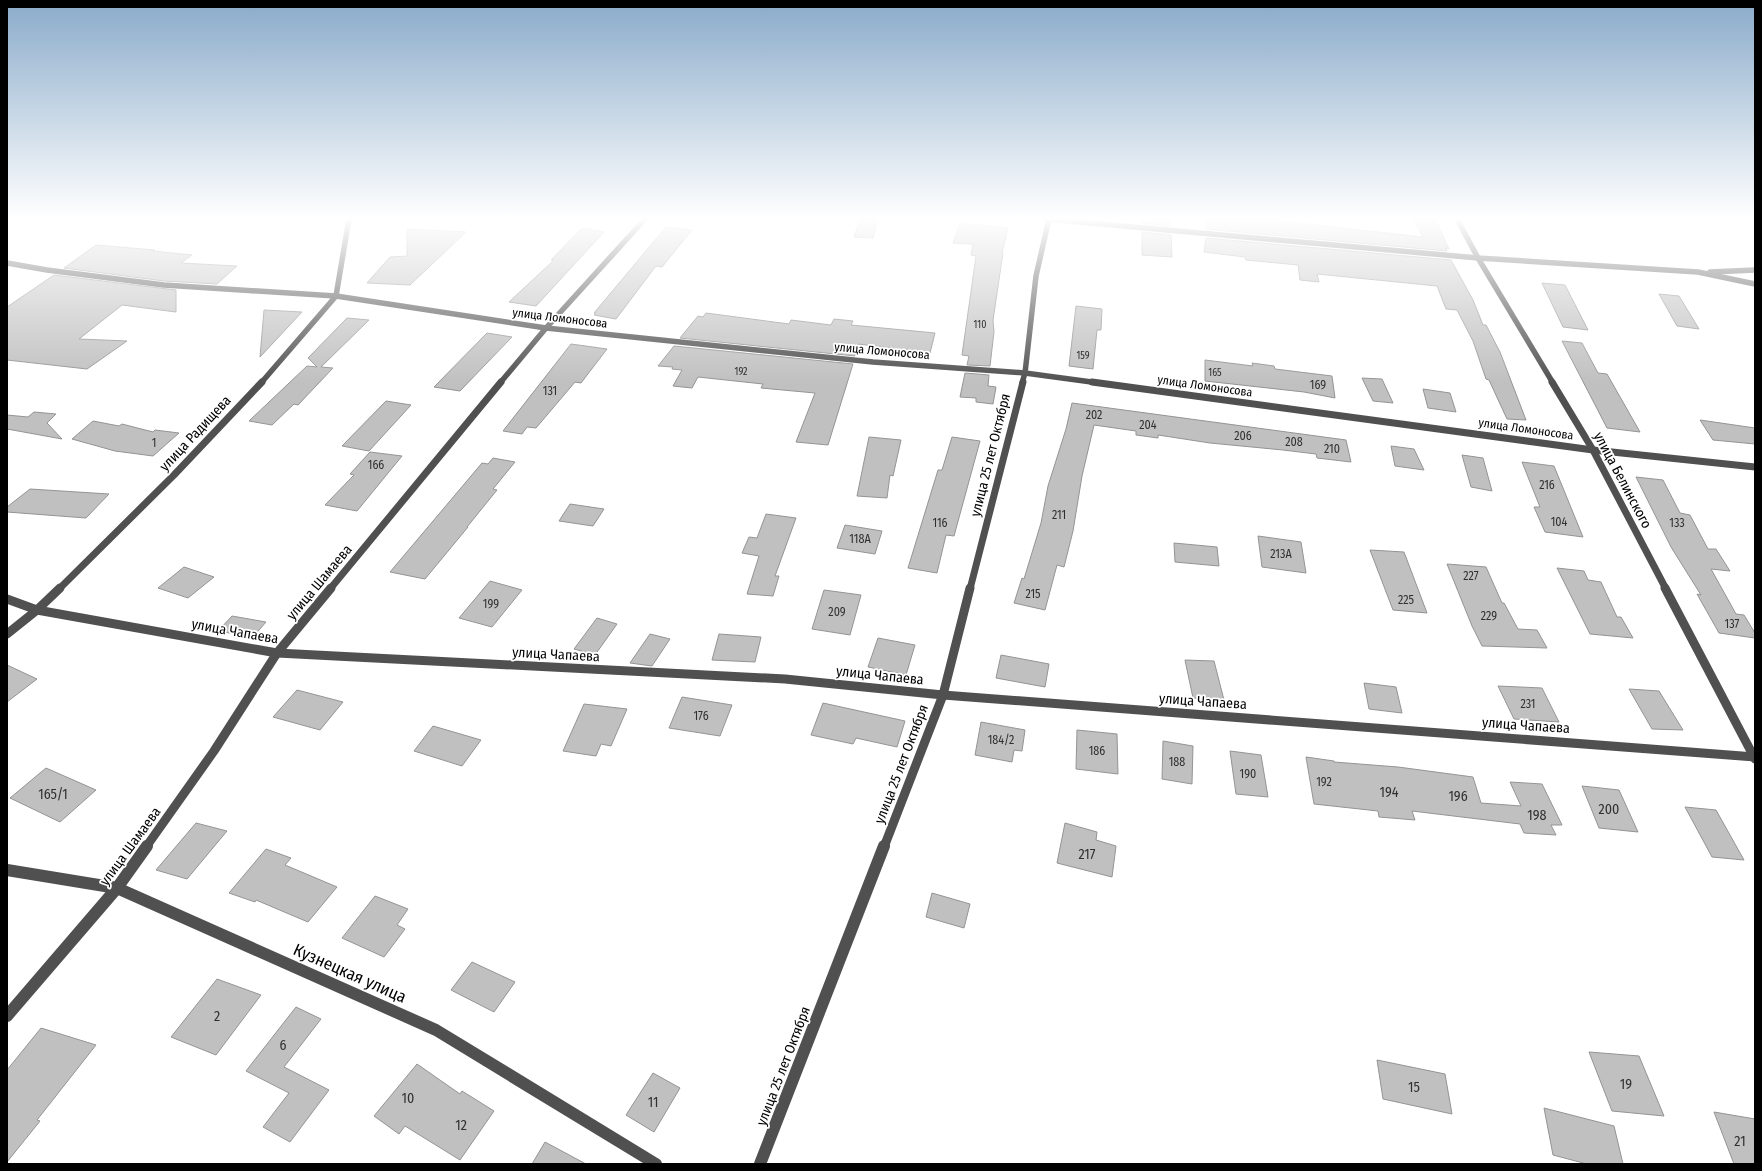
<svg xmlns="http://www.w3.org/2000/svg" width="1762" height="1171" viewBox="0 0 1762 1171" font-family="'Fira Sans Condensed',sans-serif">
<rect width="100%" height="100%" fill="#fff"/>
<g fill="#c0c0c0" stroke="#949494">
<polygon points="860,219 878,219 873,238 854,237"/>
<polygon points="1142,219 1170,219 1170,226 1142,223"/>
<polygon points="1207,219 1262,219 1423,237 1414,220 1436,221 1449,249 1445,248 1447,251 1206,229"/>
<polygon points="960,223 1008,228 1002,253 1003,253 993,320 994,332 990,366 967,365 969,356 962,355 976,256 971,255 973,244 953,243"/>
<polygon points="666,227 692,230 662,267 656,266 616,319 594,315 596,313 594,313"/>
<polygon points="590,228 592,230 604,232 536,306 509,302 554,260 551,260 581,229 588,229"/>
<polygon points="407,229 466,232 410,285 367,283 390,257 407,256"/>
<polygon points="1142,232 1171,235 1172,257 1142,255"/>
<polygon points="1206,238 1451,260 1473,300 1483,325 1486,325 1500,352 1526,420 1507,419 1489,380 1486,379 1473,341 1457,310 1446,309 1437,286 1317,274 1319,282 1300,280 1298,265 1246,260 1245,257 1204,252"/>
<polygon points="96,245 155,250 153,251 192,255 181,263 237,266 217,284 164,281 64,268"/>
<polygon points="54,275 176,290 176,312 122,305 79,339 127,341 87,369 7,360 7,307"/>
<polygon points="1542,283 1565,285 1588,330 1563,327"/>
<polygon points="1659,294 1679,296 1699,329 1677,326"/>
<polygon points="1076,306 1102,309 1101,330 1097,330 1093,369 1069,366"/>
<polygon points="264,310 302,312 260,357"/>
<polygon points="706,313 789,324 791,320 831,325 834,319 853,321 851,325 935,333 930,353 858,344 855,356 680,338 698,316 703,317"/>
<polygon points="347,318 369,320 321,367 333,368 298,405 294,404 272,425 249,421 307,366 317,367 308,358"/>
<polygon points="487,333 512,337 460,391 434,387"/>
<polygon points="1562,341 1582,343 1598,373 1607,374 1640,432 1607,428"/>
<polygon points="571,344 607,349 581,383 575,382 536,428 527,427 522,434 503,431"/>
<polygon points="674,346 853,364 828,445 796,442 815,393 761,388 763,384 698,377 692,388 673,386 682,370 672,369 673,367 658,366"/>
<polygon points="1205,360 1253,366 1252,363 1274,366 1275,369 1332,376 1335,398 1304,392 1205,381"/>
<polygon points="965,373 989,375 988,386 996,387 993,404 976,402 976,398 960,397"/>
<polygon points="1362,378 1382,379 1393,403 1373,401"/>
<polygon points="1423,389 1450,393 1456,412 1428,408"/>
<polygon points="386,401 411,405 369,451 342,446"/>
<polygon points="1072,403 1346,440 1351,462 1317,458 1316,454 1283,450 1210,443 1158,435 1158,438 1136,435 1136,431 1094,425 1082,476 1073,531 1064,567 1057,565 1045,610 1014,603 1022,578 1024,579 1041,523 1048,486 1066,429"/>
<polygon points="34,412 56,414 47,423 62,439 7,429 7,415 28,417"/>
<polygon points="1700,420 1755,428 1755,444 1713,440"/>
<polygon points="93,421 119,426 122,424 153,432 155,430 179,433 153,456 115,451 72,439"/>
<polygon points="869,437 901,440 893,476 890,475 887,498 857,496"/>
<polygon points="952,437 980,441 954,536 946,535 937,573 908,568 938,470 942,470"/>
<polygon points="1391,446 1414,449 1424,470 1395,466"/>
<polygon points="370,452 402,456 357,511 325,505 354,475 350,474"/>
<polygon points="1462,455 1483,458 1492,491 1471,487"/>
<polygon points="493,458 515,462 493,489 497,490 467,527 468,527 425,579 390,572 482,463 488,464"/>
<polygon points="1522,462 1554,466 1583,537 1545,532 1534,507 1540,507"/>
<polygon points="1636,477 1663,480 1680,513 1690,515 1708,549 1716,549 1730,571 1711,569 1736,614 1744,615 1755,633 1755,638 1719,633 1697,594 1701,595 1671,547"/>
<polygon points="30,489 109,494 86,518 7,512 7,507"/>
<polygon points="570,504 604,509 593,526 559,521"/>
<polygon points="766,514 796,518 775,576 779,576 773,596 747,594 759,556 742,553 749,537 757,538"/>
<polygon points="845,525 882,531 875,554 837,548"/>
<polygon points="1258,536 1301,542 1306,573 1262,567"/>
<polygon points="1174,543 1217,547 1219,566 1175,562"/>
<polygon points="1370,550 1404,552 1427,613 1393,610"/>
<polygon points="1447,564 1486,567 1502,603 1504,603 1518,629 1537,630 1547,648 1482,646 1472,626"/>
<polygon points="184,567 214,577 188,598 158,588"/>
<polygon points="1557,568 1584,571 1588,580 1601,582 1617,617 1621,617 1633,638 1590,634"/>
<polygon points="490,581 522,590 492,627 459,618"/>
<polygon points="824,590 861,595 850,635 812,629"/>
<polygon points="232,616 266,622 253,637 218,631"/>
<polygon points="597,618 617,624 595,655 574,649"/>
<polygon points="650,634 670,639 652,666 630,663"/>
<polygon points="719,634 761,637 755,662 712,660"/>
<polygon points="878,638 915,645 906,675 868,667"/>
<polygon points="1001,655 1049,664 1045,687 996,678"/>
<polygon points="1185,660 1214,661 1224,700 1193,698"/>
<polygon points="7,665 37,679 7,702"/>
<polygon points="1364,683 1396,687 1402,713 1369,709"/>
<polygon points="1498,686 1542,688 1559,722 1514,719"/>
<polygon points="1629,689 1659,691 1683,730 1652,729"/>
<polygon points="297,690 343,702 320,730 273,717"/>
<polygon points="682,697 732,705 720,736 669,728"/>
<polygon points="823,703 905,721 897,747 856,738 853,744 811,735"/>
<polygon points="584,704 627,709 611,746 601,744 596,756 563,751"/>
<polygon points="981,722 1025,730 1022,751 1014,750 1012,762 975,755"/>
<polygon points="433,726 481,740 462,766 414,751"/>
<polygon points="1077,730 1117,734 1118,774 1076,769"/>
<polygon points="1163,741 1193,746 1192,784 1162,779"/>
<polygon points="1230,751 1261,755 1268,797 1236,794"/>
<polygon points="1306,757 1334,761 1334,762 1398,767 1473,777 1481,803 1521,806 1510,782 1542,784 1562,825 1551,825 1556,835 1524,833 1520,824 1412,811 1415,820 1379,817 1378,811 1314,804"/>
<polygon points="46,768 96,790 60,822 10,798"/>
<polygon points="1582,786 1619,790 1638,832 1599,828"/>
<polygon points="1685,807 1716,810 1744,860 1712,857"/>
<polygon points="196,823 227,831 187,879 156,870"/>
<polygon points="1065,823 1097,832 1096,840 1116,846 1112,877 1057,863"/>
<polygon points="266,849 291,858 285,865 337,887 308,922 256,900 255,902 229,893"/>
<polygon points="932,893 970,904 964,928 926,917"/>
<polygon points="375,896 408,909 397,925 405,929 384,957 342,938"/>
<polygon points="472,962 515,982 494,1012 451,990"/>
<polygon points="217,979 261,995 216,1055 171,1037"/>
<polygon points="296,1007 321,1019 284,1067 329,1090 290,1142 263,1127 289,1093 246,1071"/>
<polygon points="41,1028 96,1045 37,1120 40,1121 7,1162 7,1070"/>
<polygon points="1589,1052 1639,1056 1664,1116 1612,1111"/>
<polygon points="1377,1060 1445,1074 1452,1114 1383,1099"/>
<polygon points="417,1064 460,1094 462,1091 494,1111 460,1160 405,1126 399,1134 374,1116"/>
<polygon points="653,1073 680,1088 654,1132 626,1115"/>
<polygon points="1544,1108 1614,1126 1623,1164 1587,1164 1553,1155"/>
<polygon points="1714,1112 1755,1119 1755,1164 1734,1164"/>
<polygon points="545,1142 586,1164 532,1164"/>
</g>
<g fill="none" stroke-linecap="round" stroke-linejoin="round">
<g stroke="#505050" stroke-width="5.5">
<polyline points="1046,219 1478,258 1698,272 1755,284"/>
<polyline points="1457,219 1478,258 1553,383"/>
<polyline points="7,263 47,270 164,285 336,296 546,328 873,362 1025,373 1099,383"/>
<polyline points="1710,272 1755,270"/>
<polyline points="261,383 336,296 349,219"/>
<polyline points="500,383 546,328 645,219"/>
<polyline points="1022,383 1025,373 1036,276 1049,219"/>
</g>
<g stroke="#505050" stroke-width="7">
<polyline points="1092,382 1593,450 1755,467"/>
<polyline points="1552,382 1593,450 1666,589"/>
<polyline points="59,589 174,475 262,382"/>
<polyline points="330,589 501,382"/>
<polyline points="970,589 1023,382"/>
</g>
<g stroke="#505050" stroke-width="9">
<polyline points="1665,588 1755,759"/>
<polyline points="7,599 37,610 277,653 785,679 943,695 1755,757"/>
<polyline points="7,634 37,610 60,588"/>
<polyline points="146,847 214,751 277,653 331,588"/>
<polyline points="884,847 943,695 970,588"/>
</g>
<g stroke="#505050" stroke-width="12">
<polyline points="7,870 117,888 436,1030 656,1164"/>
<polyline points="7,1016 117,888 147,846"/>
<polyline points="760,1164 884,846"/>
</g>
</g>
<linearGradient id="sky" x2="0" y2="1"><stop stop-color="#8aabca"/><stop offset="0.57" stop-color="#fff"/><stop offset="1" stop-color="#fff" stop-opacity="0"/></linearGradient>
<rect width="1762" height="383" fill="url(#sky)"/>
<g text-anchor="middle" stroke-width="3.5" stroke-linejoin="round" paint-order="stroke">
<g font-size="10" fill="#303030">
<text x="980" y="328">110</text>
<text x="1083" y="359">159</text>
<text x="741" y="375">192</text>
<text x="1215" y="376">165</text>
</g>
<g font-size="12" fill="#000" stroke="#fff">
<text transform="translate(560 318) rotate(7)" y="4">улица Ломоносова</text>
<text transform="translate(882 351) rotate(5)" y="4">улица Ломоносова</text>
<text transform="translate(1205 386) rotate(8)" y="4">улица Ломоносова</text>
<text transform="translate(1526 429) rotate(8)" y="4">улица Ломоносова</text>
</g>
<g font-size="12" fill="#303030">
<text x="1318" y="389">169</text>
<text x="550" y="395">131</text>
<text x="1094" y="419">202</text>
<text x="1148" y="429">204</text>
<text x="1243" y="440">206</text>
<text x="1294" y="446">208</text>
<text x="154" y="447">1</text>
<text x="1332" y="453">210</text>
<text x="376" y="469">166</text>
<text x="1547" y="489">216</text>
<text x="1059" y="519">211</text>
<text x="1559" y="526">104</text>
<text x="940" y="527">116</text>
<text x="1677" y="527">133</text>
<text x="860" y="543">118А</text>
<text x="1281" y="558">213А</text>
<text x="1471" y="580">227</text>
<text x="1033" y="598">215</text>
<text x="1406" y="604">225</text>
<text x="491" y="608">199</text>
<text x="837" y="616">209</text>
<text x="1489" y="620">229</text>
<text x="1732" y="628">137</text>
<text x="1528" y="708">231</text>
<text x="701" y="720">176</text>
<text x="1001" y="744">184/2</text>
<text x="1097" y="755">186</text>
<text x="1177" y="766">188</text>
<text x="1248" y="778">190</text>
<text x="1324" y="786">192</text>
</g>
<g font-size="14" fill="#000" stroke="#fff">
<text transform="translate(195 433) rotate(-47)" y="5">улица Радищева</text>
<text transform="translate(990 455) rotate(-76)" y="5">улица 25 лет Октября</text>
<text transform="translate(1623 480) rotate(62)" y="5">улица Белинского</text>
<text transform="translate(319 582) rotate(-50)" y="5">улица Шамаева</text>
<text transform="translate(235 631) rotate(10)" y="5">улица Чапаева</text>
<text transform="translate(556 654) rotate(3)" y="5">улица Чапаева</text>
<text transform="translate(880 675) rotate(6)" y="5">улица Чапаева</text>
<text transform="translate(1203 701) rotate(4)" y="5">улица Чапаева</text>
<text transform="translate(1526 725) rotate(4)" y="5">улица Чапаева</text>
<text transform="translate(901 764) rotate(-69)" y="5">улица 25 лет Октября</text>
<text transform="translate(130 846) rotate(-54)" y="5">улица Шамаева</text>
<text transform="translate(783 1066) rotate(-69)" y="5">улица 25 лет Октября</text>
</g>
<g font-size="14" fill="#303030">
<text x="1389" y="797">194</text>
<text x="53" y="799">165/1</text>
<text x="1458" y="801">196</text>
<text x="1609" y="814">200</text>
<text x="1537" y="820">198</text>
<text x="1087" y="859">217</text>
<text x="217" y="1021">2</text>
<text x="283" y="1050">6</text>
<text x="1626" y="1089">19</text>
<text x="1414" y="1092">15</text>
<text x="408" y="1103">10</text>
<text x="653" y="1107">11</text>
<text x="461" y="1130">12</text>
<text x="1740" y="1146">21</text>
</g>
<g font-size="17" fill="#000" stroke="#fff">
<text transform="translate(350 973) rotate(24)" y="6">Кузнецкая улица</text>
</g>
</g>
<rect width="1762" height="1171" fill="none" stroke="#000000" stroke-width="16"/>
</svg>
